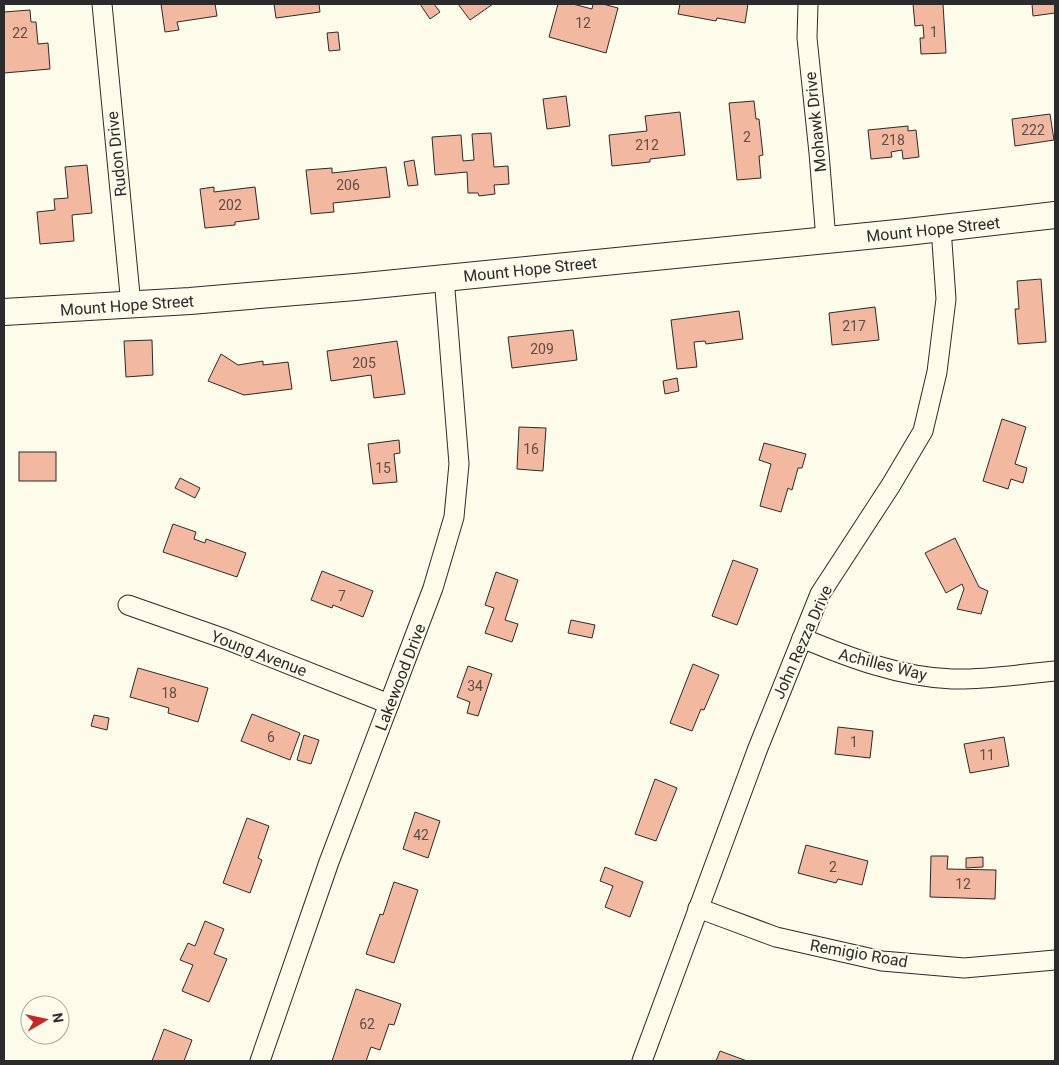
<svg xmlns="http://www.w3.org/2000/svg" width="1059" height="1065" viewBox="0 0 1059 1065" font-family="Roboto,sans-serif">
<rect width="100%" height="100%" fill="#fdfbea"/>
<g fill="#f2b8a0" stroke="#2b2b2b">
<polygon points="161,4 215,4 217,16 177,22 179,30 165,32"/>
<polygon points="274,4 319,4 320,12 276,18"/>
<polygon points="420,4 434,4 440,12 430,19"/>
<polygon points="458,4 493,4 470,20"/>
<polygon points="558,4 573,4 592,9 593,4 603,4 618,8 606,53 549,37"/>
<polygon points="680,4 748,4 745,23 717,18 716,21 678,14"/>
<polygon points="913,4 943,4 946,53 921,54 920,38 924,38 923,25 915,26"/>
<polygon points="1032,4 1055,4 1055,13 1033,16"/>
<polygon points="30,10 31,22 36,22 38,44 48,43 50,69 4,73 4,12"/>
<polygon points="338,32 340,50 329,51 327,33"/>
<polygon points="566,96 570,126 547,129 543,99"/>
<polygon points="754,101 756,119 759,119 763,155 759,156 761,178 737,180 729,103"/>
<polygon points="680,112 685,155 650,159 650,162 612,166 609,135 647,131 645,116"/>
<polygon points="1050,114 1054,140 1015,146 1012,119"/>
<polygon points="908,126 908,131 916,130 919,157 903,159 902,150 891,152 892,157 871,159 868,130"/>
<polygon points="491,133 494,167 508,166 509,184 494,185 495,194 479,196 478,193 468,193 467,172 435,175 432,137 461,135 463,161 474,160 472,134"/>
<polygon points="414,160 418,185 408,186 404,162"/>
<polygon points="87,165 92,213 72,215 74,241 40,244 37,212 55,210 54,199 68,198 65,167"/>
<polygon points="386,167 390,197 333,203 334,212 311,214 306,170 332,168 332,173"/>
<polygon points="214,187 214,192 255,187 259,219 235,222 235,225 205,228 200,189"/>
<polygon points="1041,279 1046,342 1018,344 1015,309 1019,309 1017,281"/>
<polygon points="875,307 879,340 832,345 829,313"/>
<polygon points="739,311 743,339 706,344 705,341 694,342 697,367 677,369 671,320"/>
<polygon points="573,330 577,360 512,368 508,337"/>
<polygon points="152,340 153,375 126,377 124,341"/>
<polygon points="397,341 405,394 374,398 371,375 331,381 327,351"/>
<polygon points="221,354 238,365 263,361 263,365 288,362 292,389 244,395 208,381"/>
<polygon points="677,378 679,391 665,394 663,381"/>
<polygon points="1002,419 1026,427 1015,464 1027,468 1023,483 1011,479 1008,489 983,481"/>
<polygon points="519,427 546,428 543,471 517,469"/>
<polygon points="399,440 400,453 394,454 397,482 373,484 368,444"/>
<polygon points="764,443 806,454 802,468 798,468 792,490 788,488 781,512 760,506 771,464 759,460"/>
<rect x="19" y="452" width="37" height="29"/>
<polygon points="180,478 200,488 195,498 175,488"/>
<polygon points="173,524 196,532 194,539 205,543 206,539 246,553 237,577 163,552"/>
<polygon points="955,538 979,587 988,591 981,614 957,609 964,589 962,584 946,593 925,553"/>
<polygon points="733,560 758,569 737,625 712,616"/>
<polygon points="322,571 373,591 363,617 333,605 332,608 311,600"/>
<polygon points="496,572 518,580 505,620 518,624 512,642 485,633 494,608 485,605"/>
<polygon points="571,620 595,625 592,638 568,633"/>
<polygon points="693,664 719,675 704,710 701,709 692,731 670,723"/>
<polygon points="468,666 492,674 478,716 467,713 470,702 457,697"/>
<polygon points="138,668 208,688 198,722 168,713 169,708 130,697"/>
<polygon points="252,714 300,733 290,760 241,741"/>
<polygon points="94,715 109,718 107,730 91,726"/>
<polygon points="838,727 873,731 870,758 835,754"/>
<polygon points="304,735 319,740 311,764 297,760"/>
<polygon points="1004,737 1009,766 970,773 964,744"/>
<polygon points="655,779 677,788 656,841 635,834"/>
<polygon points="415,812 440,821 428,858 403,849"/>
<polygon points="247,818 269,826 258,858 262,860 250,893 223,883"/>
<polygon points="806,845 868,861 862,885 838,879 836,883 798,873"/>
<polygon points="931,856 948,856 947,869 996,870 995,899 930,897"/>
<polygon points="983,857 983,867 966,868 966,858"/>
<polygon points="605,867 643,882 630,917 605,907 613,886 600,881"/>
<polygon points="394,882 418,890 394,963 366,954 380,914 383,915"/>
<polygon points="205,921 224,929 214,954 227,959 209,1002 182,991 193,965 180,960 188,943 195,946"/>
<polygon points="356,989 401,1004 394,1025 389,1024 380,1050 371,1047 366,1061 332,1061"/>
<polygon points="164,1029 192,1040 184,1061 152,1061"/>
<polygon points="720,1051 747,1061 716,1061"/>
</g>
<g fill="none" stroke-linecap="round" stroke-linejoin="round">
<g stroke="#2b2b2b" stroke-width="21">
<g id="street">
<polyline points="102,4 131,305"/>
<polyline points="808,4 807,38 819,153 826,240"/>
<polyline points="128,605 225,639 389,704"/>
<path d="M 802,638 C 850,658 900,677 952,679 C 986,680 1022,674 1055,671"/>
<polyline points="698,908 776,937 882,961 964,968 1055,960"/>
<polyline points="260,1061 329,862 433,588 454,517 459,464 444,277"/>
<polyline points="642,1061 758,748 820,594 891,485 923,431 937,372 946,299 941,228"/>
</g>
</g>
<g stroke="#2b2b2b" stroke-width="28">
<polyline id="secondary" points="4,312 190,301 355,287 907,232 1055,215"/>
</g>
<use href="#street" stroke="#fdfbea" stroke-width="19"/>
<use href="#secondary" stroke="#fdfbea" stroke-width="26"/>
</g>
<g text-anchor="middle" stroke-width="4" stroke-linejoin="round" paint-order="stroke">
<g font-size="14" fill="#5d4e48">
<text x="583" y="28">12</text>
<text x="934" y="37">1</text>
<text x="20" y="38">22</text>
<text x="1033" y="135">222</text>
<text x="747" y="142">2</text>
<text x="893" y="145">218</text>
<text x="647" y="150">212</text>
<text x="348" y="190">206</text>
<text x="230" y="210">202</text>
<text x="854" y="331">217</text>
<text x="542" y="354">209</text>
<text x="364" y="368">205</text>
<text x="531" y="454">16</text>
<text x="383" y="473">15</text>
<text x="342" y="601">7</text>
<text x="475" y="691">34</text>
<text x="169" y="698">18</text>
<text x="271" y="742">6</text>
<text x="854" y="747">1</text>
<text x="987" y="760">11</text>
<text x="421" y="840">42</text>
<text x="833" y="872">2</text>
<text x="963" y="889">12</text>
<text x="367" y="1029">62</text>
</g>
<g font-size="16" fill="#2b2b2b" stroke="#fdfbea">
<text transform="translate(815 122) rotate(-96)" y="6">Mohawk Drive</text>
<text transform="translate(116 154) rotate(-96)" y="6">Rudon Drive</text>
<text transform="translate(933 229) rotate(-6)" y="6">Mount Hope Street</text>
<text transform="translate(530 269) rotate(-6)" y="6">Mount Hope Street</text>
<text transform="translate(127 305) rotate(-4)" y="6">Mount Hope Street</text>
<text transform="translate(802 642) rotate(-66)" y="6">John Rezza Drive</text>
<text transform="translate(259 653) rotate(21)" y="6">Young Avenue</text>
<text transform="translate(883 664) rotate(14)" y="6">Achilles Way</text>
<text transform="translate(400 677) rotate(-69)" y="6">Lakewood Drive</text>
<text transform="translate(859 953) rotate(10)" y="6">Remigio Road</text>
</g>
</g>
<rect width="1059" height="1065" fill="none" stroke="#2b2b2b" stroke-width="10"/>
<g transform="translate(45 1020) rotate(81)"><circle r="24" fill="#fdfbea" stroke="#a9a89e"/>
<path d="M0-4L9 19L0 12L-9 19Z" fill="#c62828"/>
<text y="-8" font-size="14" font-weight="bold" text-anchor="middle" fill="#2b2b2b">N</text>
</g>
</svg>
